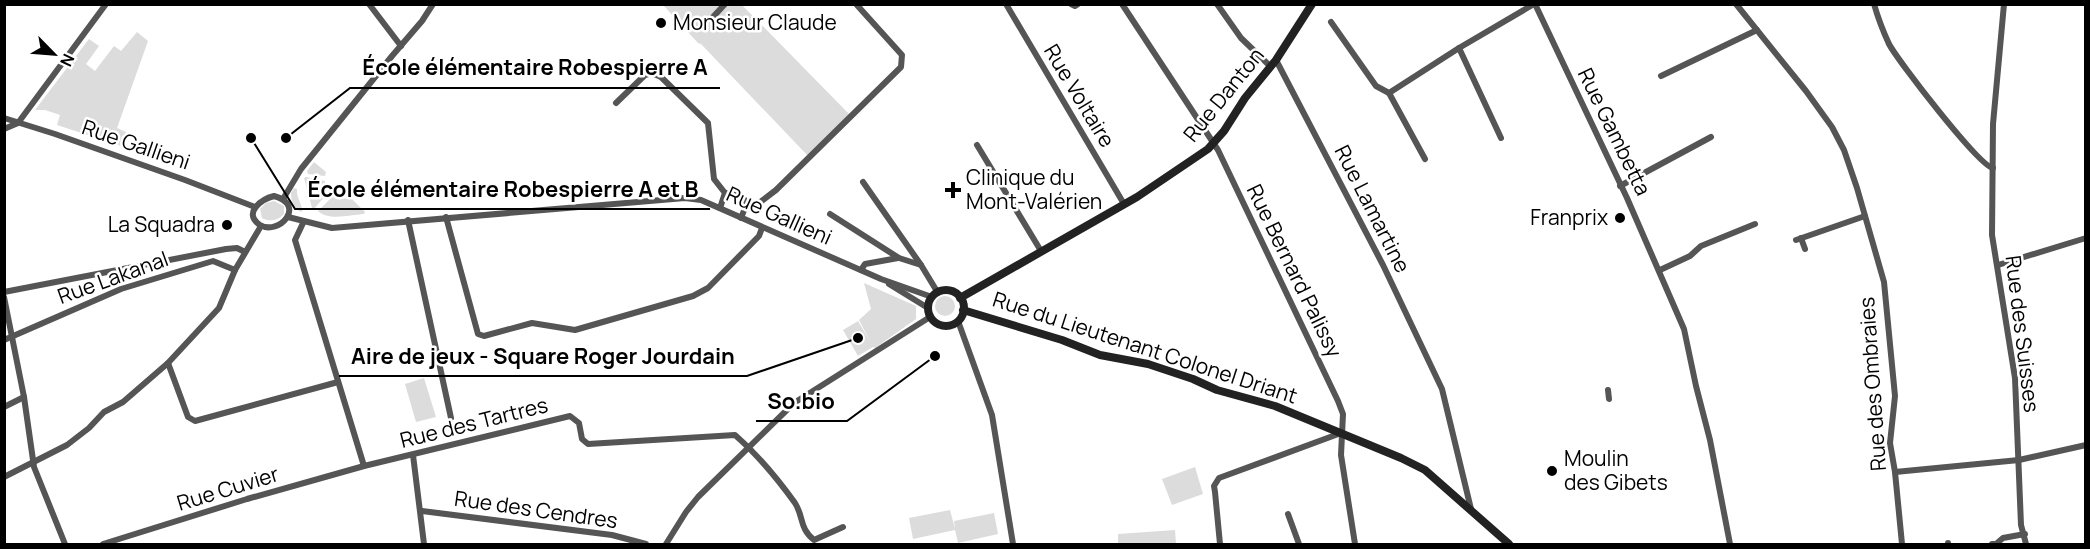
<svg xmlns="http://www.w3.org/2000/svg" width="2090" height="549" viewBox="0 0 2090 549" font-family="Manrope,sans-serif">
<rect width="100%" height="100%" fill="#fff"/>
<g fill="#dcdcdc">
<polygon points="663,5 742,5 851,116 809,157 701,44 698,43"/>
<polygon points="137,32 148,41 117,128 126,132 121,146 57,125 60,115 45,110 35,110 89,39 99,46 86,64 95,71 114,46 121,51"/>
<polygon points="314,162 326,172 325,176 308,174 307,171"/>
<polygon points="306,177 325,181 325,196 314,209 312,208 304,178"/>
<path d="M 294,188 L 297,189 C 296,198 303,205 302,212 C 294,210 291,201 291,193 Z"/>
<path d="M 333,196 L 340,199 L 351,198 L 365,212 L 364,214 C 350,215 328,221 318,211 Z"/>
<path d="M 274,201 L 284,206 L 284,214 C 278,221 269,222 262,218 L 260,209 L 266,203 Z"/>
<polygon points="864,283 916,306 916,319 875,348 873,347 858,356 843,330 858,321 870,341 859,320 871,309"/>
<circle cx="945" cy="306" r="10"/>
<polygon points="424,378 436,417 416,422 405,384"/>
<polygon points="1195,467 1203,494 1172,505 1162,479"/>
<polygon points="950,510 955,529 954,521 994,513 998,534 958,543 955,530 913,539 909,518"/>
<polygon points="1175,530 1176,544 1118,544 1118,534"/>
</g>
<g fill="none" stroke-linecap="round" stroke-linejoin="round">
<g stroke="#555" stroke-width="6">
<polyline points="369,4 401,46"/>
<polyline points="1006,4 1124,204"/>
<polyline points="1071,4 1075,6 1078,4"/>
<polyline points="1122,4 1218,150 1338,401 1343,414 1341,455 1355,544"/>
<polyline points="1217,4 1241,38 1270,66"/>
<polyline points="1535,4 1627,198 1684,329 1696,386 1710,440 1730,544"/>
<polyline points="1736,4 1806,91 1832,127 1844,150 1857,188 1884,282 1895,396 1890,443 1895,472 1902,544"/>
<path d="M 1874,4 C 1878,18 1883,31 1889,44 C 1898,61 1979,166 1993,168"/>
<polyline points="2004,4 1993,124 1992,235 2015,378 2021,525 2026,544"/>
<polyline points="713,17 725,4"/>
<polyline points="1331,22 1376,86 1389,93 1459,48 1534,4"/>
<polyline points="1459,48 1501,138"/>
<polyline points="1276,60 1383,265 1442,389 1471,509"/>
<polyline points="1661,76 1757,30"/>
<polyline points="1389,93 1425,159"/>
<polyline points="616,103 645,75 652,73 661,77 708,123 714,179 725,193 720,208"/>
<polyline points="4,118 55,134 185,180 255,207"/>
<polyline points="4,129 18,123 106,4"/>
<polyline points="977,145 1041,251"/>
<polyline points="863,182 921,265 938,293"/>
<polyline points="1620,186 1711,137"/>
<polyline points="725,193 741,195 749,206"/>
<path d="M 274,196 C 307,205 279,236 260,225 C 242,213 262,199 274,196 Z"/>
<polyline points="283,199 301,169 392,56 422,21 433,4"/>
<polyline points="830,214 899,258 921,265"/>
<polyline points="288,217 332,228 685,198 701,200 881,279 932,297"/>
<polyline points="446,217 478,334 484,336 532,323 575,330 693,296 708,288 759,236 762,228"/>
<polyline points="741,218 745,208 759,203 776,190 901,67 902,55 856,4"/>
<polyline points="408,220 451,418"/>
<polyline points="304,221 295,240 364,466"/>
<polyline points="1801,238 1805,249"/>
<polyline points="1796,240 1865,216"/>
<polyline points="1998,265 2086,238"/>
<polyline points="861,270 865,264 898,258"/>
<polyline points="1660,270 1690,256 1701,246 1755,224"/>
<polyline points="889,284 928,308"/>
<polyline points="4,292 226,249 237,248 245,252"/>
<polyline points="4,297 24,397 34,467 65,544"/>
<polyline points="958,321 992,415 1013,544"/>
<polyline points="4,340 121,289 213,261 235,270"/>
<polyline points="168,363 188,417 195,421 338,382"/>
<polyline points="1608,390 1609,399"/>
<polyline points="4,407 24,397"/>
<polyline points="413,455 424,544"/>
<polyline points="1895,472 2019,460 2086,445"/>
<polyline points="4,477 67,445 89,428 104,412 123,402 168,363 219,308 235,270 261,226"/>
<polyline points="422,511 612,535 646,544"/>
<polyline points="1288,514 1299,544"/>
<polyline points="1948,543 1948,544"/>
<path d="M 103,544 L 247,499 L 364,466 L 570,416 L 579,423 L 582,439 L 588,444 L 735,435 C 758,455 777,478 795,503 C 804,517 799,528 814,540 L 843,527"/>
<polyline points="666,544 686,512 698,497 794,403 930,317"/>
<polyline points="1220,544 1215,492 1214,486 1219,478 1341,433"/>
<polyline points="1992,544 1996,544 2003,538 2025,534"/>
</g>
<g stroke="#222" stroke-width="8">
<circle cx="946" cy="308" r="18"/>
<polyline points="960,298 1137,197 1208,149 1224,131 1245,98 1276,60 1312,4"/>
<polyline points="963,310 1062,340 1100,355 1148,364 1193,379 1217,390 1275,406 1401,458 1425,470 1509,544"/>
</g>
</g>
<g fill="#000" stroke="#fff" stroke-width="2">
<circle cx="661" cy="23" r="6"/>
<path d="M950 181h6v6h6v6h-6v6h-6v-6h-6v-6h6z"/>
<circle cx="1620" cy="218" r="6"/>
<circle cx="227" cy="225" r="6"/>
<circle cx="1552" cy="471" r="6"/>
</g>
<g text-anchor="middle" stroke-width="5" stroke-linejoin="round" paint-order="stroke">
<g font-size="21" fill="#000" stroke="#fff" text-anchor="start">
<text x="673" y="30">Monsieur Claude</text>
<text x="966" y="185">Clinique du<tspan x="966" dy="24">Mont-Valérien</tspan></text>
<text x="1608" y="225" text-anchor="end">Franprix</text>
<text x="215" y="232" text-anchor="end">La Squadra</text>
<text x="1564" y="466">Moulin<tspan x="1564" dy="24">des Gibets</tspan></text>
</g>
<g font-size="21" fill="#000" stroke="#fff">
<text transform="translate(1224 95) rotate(-51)" y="7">Rue Danton</text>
<text transform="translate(1079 96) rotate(59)" y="7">Rue Voltaire</text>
<text transform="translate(1614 132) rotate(64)" y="7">Rue Gambetta</text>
<text transform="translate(136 145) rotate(19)" y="7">Rue Gallieni</text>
<text transform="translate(1372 209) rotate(63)" y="7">Rue Lamartine</text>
<text transform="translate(779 216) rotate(24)" y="7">Rue Gallieni</text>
<text transform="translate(1294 271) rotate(64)" y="7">Rue Bernard Palissy</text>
<text transform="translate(113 278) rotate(-20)" y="7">Rue Lakanal</text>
<text transform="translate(2022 334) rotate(83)" y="7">Rue des Suisses</text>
<text transform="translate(1145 348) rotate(18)" y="7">Rue du Lieutenant Colonel Driant</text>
<text transform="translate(1873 384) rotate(-94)" y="7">Rue des Ombraies</text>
<text transform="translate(474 423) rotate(-14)" y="7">Rue des Tartres</text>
<text transform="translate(228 489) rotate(-17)" y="7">Rue Cuvier</text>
<text transform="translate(536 510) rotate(8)" y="7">Rue des Cendres</text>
</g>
</g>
<path fill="none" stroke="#000" stroke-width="2" d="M286 138L350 88H720M251 138L295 209H710M858 338L747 376H339M935 356L847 421H756"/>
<g fill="#000" stroke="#fff" stroke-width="2">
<circle cx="286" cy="138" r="6"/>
<circle cx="251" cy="138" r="6"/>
<circle cx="858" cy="338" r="6"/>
<circle cx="935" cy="356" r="6"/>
</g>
<g font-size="22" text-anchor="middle" font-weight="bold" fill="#000" stroke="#fff" stroke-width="5" stroke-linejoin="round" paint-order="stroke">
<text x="535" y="75">École élémentaire Robespierre A</text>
<text x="503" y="197">École élémentaire Robespierre A et B</text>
<text x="543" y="364">Aire de jeux - Square Roger Jourdain</text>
<text x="801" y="409">So.bio</text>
</g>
<rect width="2090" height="549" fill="none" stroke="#000000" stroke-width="12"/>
<g transform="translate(54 54) rotate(115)" stroke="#ffffff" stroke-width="4.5" paint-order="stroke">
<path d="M0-4.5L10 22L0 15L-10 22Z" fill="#000000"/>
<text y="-9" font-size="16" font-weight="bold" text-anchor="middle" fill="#000000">N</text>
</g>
</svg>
